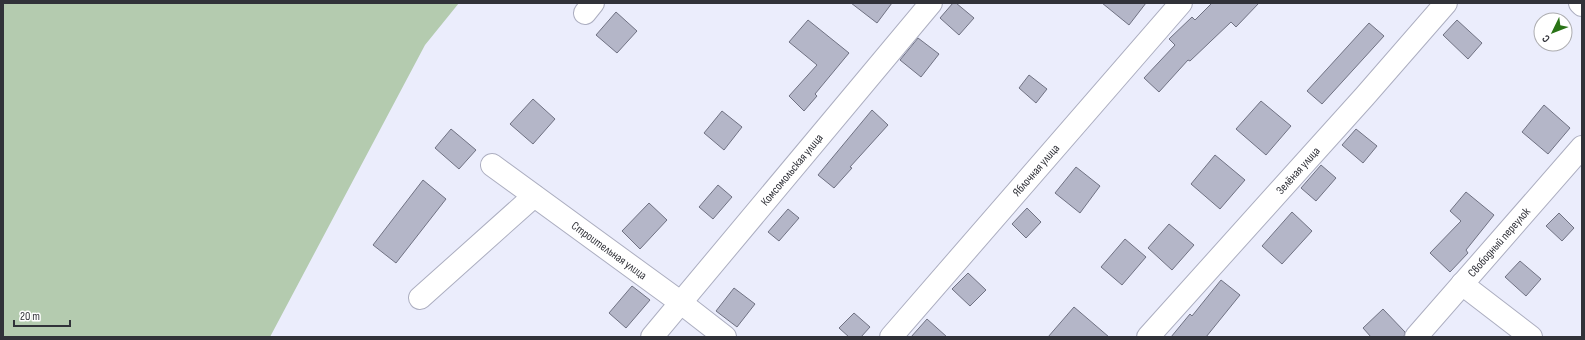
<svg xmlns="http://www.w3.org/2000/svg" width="1585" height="340" viewBox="0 0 1585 340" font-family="'Sofia Sans Condensed',sans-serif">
<rect width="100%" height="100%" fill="#ebedfc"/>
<polygon fill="#b4cbaf" points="3,3 459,3 425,45 270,337 3,337"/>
<g fill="#b4b6c8" stroke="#707283">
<polygon points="851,3 892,3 877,23"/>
<polygon points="953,3 956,3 974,18 959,35 940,18"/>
<polygon points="1102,3 1146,3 1129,25"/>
<polygon points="1212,3 1259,3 1236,27 1231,22 1190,61 1188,60 1159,92 1144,78 1175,45 1169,39 1192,17 1195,20"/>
<polygon points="616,12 637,31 617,53 596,35"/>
<polygon points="808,20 849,53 815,94 817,96 804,111 789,96 817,65 789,42"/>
<polygon points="1457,20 1482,43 1468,59 1443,35"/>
<polygon points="1369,23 1384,36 1322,104 1307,91"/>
<polygon points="918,38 939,54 921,77 900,60"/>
<polygon points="1029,75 1047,89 1036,103 1019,88"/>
<polygon points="533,99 555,119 533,144 510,124"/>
<polygon points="1261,101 1291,126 1266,155 1236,129"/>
<polygon points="1544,105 1570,128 1548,154 1522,132"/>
<polygon points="872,110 888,125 850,167 852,168 834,188 818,175"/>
<polygon points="722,111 742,127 724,150 704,133"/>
<polygon points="451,129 476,150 459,169 435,148"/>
<polygon points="1356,129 1377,146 1363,163 1342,145"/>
<polygon points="1215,155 1245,180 1220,209 1191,184"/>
<polygon points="1321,165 1336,178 1316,201 1301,188"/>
<polygon points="1076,167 1100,186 1080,213 1055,193"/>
<polygon points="423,180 446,199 396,263 373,245"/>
<polygon points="718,185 732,197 713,219 699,207"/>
<polygon points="1466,192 1494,215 1466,250 1468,253 1450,272 1430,253 1461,221 1450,211"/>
<polygon points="649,203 667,220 640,249 622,231"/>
<polygon points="1027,208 1041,222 1026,238 1012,224"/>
<polygon points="788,209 799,218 779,241 768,232"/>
<polygon points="1292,212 1312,231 1282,264 1262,246"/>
<polygon points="1559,213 1574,228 1562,241 1546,226"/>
<polygon points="1169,224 1194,245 1172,270 1148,248"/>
<polygon points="1125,239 1146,257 1122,285 1101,267"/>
<polygon points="1520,261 1541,279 1526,296 1505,277"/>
<polygon points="968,273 986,290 970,306 952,289"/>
<polygon points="1221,280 1240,295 1206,337 1171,337 1190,314 1192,316"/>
<polygon points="632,286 650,300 626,328 609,313"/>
<polygon points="734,288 755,304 737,327 716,311"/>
<polygon points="1074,307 1109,337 1048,337"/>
<polygon points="1383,309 1405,332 1404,337 1371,337 1363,328"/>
<polygon points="854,313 870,327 861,337 849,337 839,328"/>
<polygon points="927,319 947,337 911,337"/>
</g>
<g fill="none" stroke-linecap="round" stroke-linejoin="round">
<g stroke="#acaec0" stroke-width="24">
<g id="minor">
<polyline points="1580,3 1582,5"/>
<polyline points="585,13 593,3"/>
<path id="s1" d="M 492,165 L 680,302 L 725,337"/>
<polyline points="1462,284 1531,337"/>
<polyline points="420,298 534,196"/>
<path id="s2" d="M 652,337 L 931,3"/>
<path id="s3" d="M 891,337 L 1181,3"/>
<path id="s4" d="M 1148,337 L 1365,96 L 1446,3"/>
<path id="s5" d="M 1416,337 L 1582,147"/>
</g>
</g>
<use href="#minor" stroke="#fff" stroke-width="22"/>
</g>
<g text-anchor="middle" stroke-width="3" stroke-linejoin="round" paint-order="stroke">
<g font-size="12" fill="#313239" stroke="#fff">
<text dy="4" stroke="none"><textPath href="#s2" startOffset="218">Комсомольская улица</textPath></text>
<text dy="4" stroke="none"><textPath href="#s3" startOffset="221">Яблочная улица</textPath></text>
<text dy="4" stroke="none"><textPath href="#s4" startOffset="224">Зелёная улица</textPath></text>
<text dy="4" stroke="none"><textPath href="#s5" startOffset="126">Свободный переулок</textPath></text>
<text dy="4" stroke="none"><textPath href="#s1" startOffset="145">Строительная улица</textPath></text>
</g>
</g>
<rect width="1585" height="340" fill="none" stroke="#313239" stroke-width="8"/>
<g transform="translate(1553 32) rotate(227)"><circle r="19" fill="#ffffff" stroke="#adadb0"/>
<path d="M0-3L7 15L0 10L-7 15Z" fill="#297316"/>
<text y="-6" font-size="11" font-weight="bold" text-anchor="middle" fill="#313239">С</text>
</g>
<path d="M14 320v6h56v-6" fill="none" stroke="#313239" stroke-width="2"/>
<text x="20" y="320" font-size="12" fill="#313239" stroke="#ffffff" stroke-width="3" paint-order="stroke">20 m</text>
</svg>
